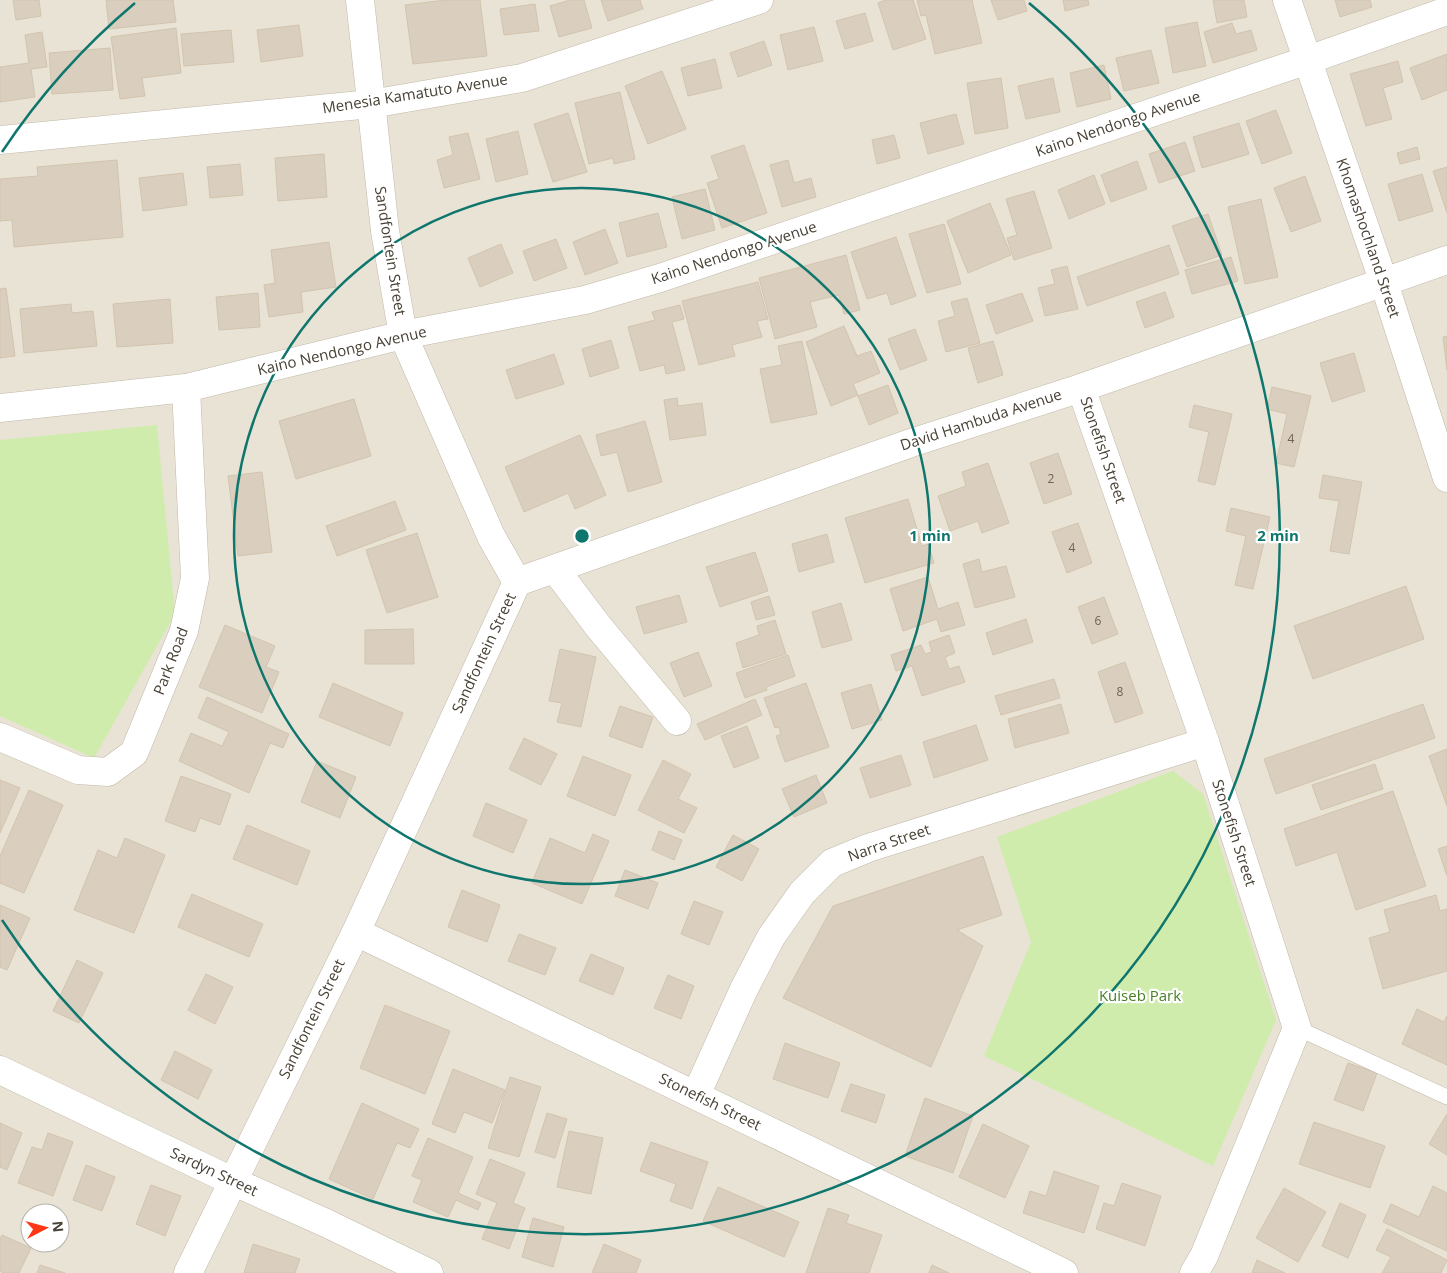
<svg xmlns="http://www.w3.org/2000/svg" width="1447" height="1273" viewBox="0 0 1447 1273" font-family="'Open Sans',sans-serif">
<rect width="100%" height="100%" fill="#f5f1e7"/>
<path fill="#e9e3d5" fill-rule="evenodd" d="M 0,0 L 1447,0 L 1447,1273 L 0,1273 ZM 30,1213 L 60,1213 L 60,1243 L 30,1243 Z"/>
<g fill="#cfecad">
<polygon points="157,425 175,614 94,758 0,716 0,440"/>
<polygon points="1173,771 1203,794 1276,1020 1213,1166 984,1056 1031,942 997,837"/>
</g>
<g fill="#dacfbe" stroke="#d2c4ae">
<polygon points="13,0 39,0 41,16 16,20"/>
<polygon points="106,0 173,0 176,22 109,29"/>
<polygon points="445,0 480,0 487,56 413,64 405,5"/>
<polygon points="570,0 584,0 592,28 559,37 550,6"/>
<polygon points="601,0 640,0 643,9 608,21"/>
<polygon points="885,0 913,0 926,39 893,50 878,3"/>
<polygon points="917,0 972,0 982,43 935,54 926,15 921,16"/>
<polygon points="991,0 1024,0 1027,11 998,20"/>
<polygon points="1063,0 1088,0 1089,5 1065,11"/>
<polygon points="1213,0 1244,0 1247,17 1217,23"/>
<polygon points="1335,0 1370,0 1372,7 1340,17"/>
<polygon points="535,4 539,31 504,35 500,9"/>
<polygon points="865,13 873,41 845,49 836,21"/>
<polygon points="1197,22 1206,66 1173,73 1165,28"/>
<polygon points="1232,23 1236,34 1251,30 1257,50 1213,63 1204,32"/>
<polygon points="299,25 303,56 261,62 257,30"/>
<polygon points="814,27 823,61 788,70 780,35"/>
<polygon points="176,28 181,73 142,78 145,96 120,99 111,37"/>
<polygon points="231,30 234,62 184,66 181,34"/>
<polygon points="42,32 47,67 31,69 35,97 0,102 0,67 29,63 25,35"/>
<polygon points="764,41 772,65 738,77 730,53"/>
<polygon points="110,48 113,90 52,94 49,53"/>
<polygon points="1151,50 1159,83 1124,91 1116,58"/>
<polygon points="1447,54 1447,90 1422,100 1410,68"/>
<polygon points="715,59 722,88 688,96 681,68"/>
<polygon points="1398,61 1403,82 1383,88 1392,119 1366,126 1350,74"/>
<polygon points="1104,65 1111,99 1077,107 1070,73"/>
<polygon points="662,71 686,129 648,144 625,86"/>
<polygon points="1001,78 1008,128 975,134 967,83"/>
<polygon points="1053,78 1060,112 1026,119 1018,86"/>
<polygon points="620,92 635,159 614,164 613,158 589,164 575,103"/>
<polygon points="1276,110 1292,153 1262,164 1246,121"/>
<polygon points="568,113 587,172 553,182 534,124"/>
<polygon points="956,114 964,144 928,154 920,123"/>
<polygon points="1239,123 1249,154 1202,168 1193,137"/>
<polygon points="518,131 528,174 496,182 486,139"/>
<polygon points="468,133 480,179 444,188 437,160 453,155 449,137"/>
<polygon points="894,135 900,158 877,164 872,140"/>
<polygon points="1185,142 1195,171 1159,183 1149,154"/>
<polygon points="744,145 767,213 722,228 707,183 719,179 711,156"/>
<polygon points="1417,147 1420,159 1400,164 1397,153"/>
<polygon points="324,154 327,197 278,201 275,158"/>
<polygon points="117,160 123,237 14,247 12,220 0,221 0,179 38,176 37,167"/>
<polygon points="788,160 794,183 811,178 816,197 782,207 770,165"/>
<polygon points="1137,161 1147,189 1111,202 1101,175"/>
<polygon points="240,164 243,195 210,198 207,167"/>
<polygon points="1447,167 1447,213 1433,171"/>
<polygon points="183,173 187,205 143,211 139,178"/>
<polygon points="1422,174 1433,211 1399,221 1388,184"/>
<polygon points="1094,175 1105,204 1069,219 1058,190"/>
<polygon points="1305,176 1321,221 1291,232 1274,188"/>
<polygon points="705,189 715,230 682,239 672,197"/>
<polygon points="1034,191 1052,248 1014,260 1007,238 1017,235 1006,199"/>
<polygon points="1261,199 1278,277 1245,284 1228,207"/>
<polygon points="990,203 1011,255 968,273 947,221"/>
<polygon points="658,213 667,247 627,257 619,223"/>
<polygon points="1208,214 1222,255 1187,267 1172,226"/>
<polygon points="944,224 961,284 927,293 909,234"/>
<polygon points="605,229 618,263 585,275 573,242"/>
<polygon points="896,237 916,296 891,305 887,293 867,299 851,252"/>
<polygon points="556,239 567,268 534,281 523,251"/>
<polygon points="329,242 336,287 301,292 303,312 269,317 264,285 275,283 271,250"/>
<polygon points="501,244 513,273 480,287 468,258"/>
<polygon points="1169,245 1179,274 1087,306 1077,277"/>
<polygon points="846,255 860,310 844,314 839,295 810,302 817,327 775,339 759,278"/>
<polygon points="1231,257 1238,281 1192,294 1185,270"/>
<polygon points="1067,266 1078,309 1045,316 1038,288 1055,284 1051,270"/>
<polygon points="758,282 768,319 757,321 762,337 732,345 735,356 699,365 682,301"/>
<polygon points="6,288 15,356 0,358 0,289"/>
<polygon points="1165,292 1174,317 1145,328 1136,302"/>
<polygon points="258,293 260,327 219,330 216,297"/>
<polygon points="1022,293 1033,321 996,334 986,305"/>
<polygon points="967,298 980,343 946,352 938,321 955,316 951,302"/>
<polygon points="170,299 173,343 117,347 113,304"/>
<polygon points="71,304 72,313 93,311 97,346 24,353 20,309"/>
<polygon points="680,305 684,319 672,322 685,370 666,374 664,365 640,371 628,327 655,320 652,312"/>
<polygon points="844,326 857,356 871,351 880,373 853,384 858,395 831,406 806,342"/>
<polygon points="915,329 927,360 900,370 888,339"/>
<polygon points="1447,336 1447,370 1443,337"/>
<polygon points="611,340 619,368 590,377 582,349"/>
<polygon points="802,341 817,414 771,423 760,369 782,365 778,346"/>
<polygon points="993,341 1003,375 978,383 968,348"/>
<polygon points="1354,353 1365,391 1332,402 1320,363"/>
<polygon points="554,354 564,384 516,399 506,370"/>
<polygon points="888,385 898,413 869,425 858,396"/>
<polygon points="1272,387 1311,396 1294,467 1276,463 1287,414 1267,409"/>
<polygon points="677,398 678,406 702,403 706,435 670,440 664,400"/>
<polygon points="354,399 371,456 296,479 279,421"/>
<polygon points="1194,405 1232,414 1215,485 1198,481 1209,432 1189,427"/>
<polygon points="645,421 662,482 628,492 617,452 601,456 596,435"/>
<polygon points="580,435 606,495 575,509 568,493 524,512 505,467"/>
<polygon points="1058,453 1072,494 1044,504 1030,463"/>
<polygon points="988,463 1009,523 982,533 978,521 950,531 938,496 966,486 962,472"/>
<polygon points="262,472 272,552 238,556 228,476"/>
<polygon points="1323,475 1362,482 1349,554 1330,551 1339,501 1319,498"/>
<polygon points="908,499 922,546 928,544 934,563 865,583 845,518"/>
<polygon points="395,501 406,530 337,556 326,526"/>
<polygon points="1231,508 1270,517 1253,589 1235,585 1246,536 1226,531"/>
<polygon points="1078,523 1092,563 1067,573 1052,532"/>
<polygon points="417,533 438,597 387,613 366,550"/>
<polygon points="827,534 834,562 799,572 792,544"/>
<polygon points="755,552 768,591 720,607 706,567"/>
<polygon points="979,559 982,572 1006,566 1015,597 975,608 963,564"/>
<polygon points="928,577 938,609 958,602 965,625 941,632 937,619 903,631 890,589"/>
<polygon points="1406,586 1424,639 1313,679 1294,626"/>
<polygon points="679,595 687,622 644,634 636,607"/>
<polygon points="769,596 775,615 756,620 751,602"/>
<polygon points="1104,597 1118,634 1092,644 1078,607"/>
<polygon points="841,603 852,640 822,648 812,612"/>
<polygon points="1026,619 1033,642 993,655 986,633"/>
<polygon points="775,620 786,654 743,668 736,643 759,635 757,626"/>
<polygon points="225,625 275,646 266,667 279,672 262,713 199,687"/>
<polygon points="413,629 414,664 365,664 365,630"/>
<polygon points="949,635 955,653 945,657 949,669 959,666 965,682 922,696 912,666 896,671 891,655 921,645 925,654 932,652 929,642"/>
<polygon points="560,649 596,657 581,727 557,722 562,703 549,701"/>
<polygon points="698,652 712,686 684,697 670,663"/>
<polygon points="788,655 795,676 766,687 767,690 745,698 736,673"/>
<polygon points="1125,662 1143,713 1115,723 1098,672"/>
<polygon points="1054,679 1060,698 1001,715 995,696"/>
<polygon points="333,683 403,713 390,746 319,717"/>
<polygon points="806,683 829,747 785,762 776,736 781,734 779,727 775,728 764,698"/>
<polygon points="871,684 882,720 852,729 841,693"/>
<polygon points="207,697 289,734 283,748 270,743 249,793 179,761 191,733 222,746 229,732 198,718"/>
<polygon points="755,699 762,715 705,740 697,724"/>
<polygon points="1061,704 1069,733 1015,748 1008,719"/>
<polygon points="1423,704 1435,738 1276,794 1264,759"/>
<polygon points="620,706 653,717 642,748 609,736"/>
<polygon points="976,725 988,760 934,778 923,742"/>
<polygon points="747,726 759,758 734,768 721,736"/>
<polygon points="524,738 557,754 541,785 509,769"/>
<polygon points="1447,749 1447,806 1429,756"/>
<polygon points="901,755 911,785 870,798 860,768"/>
<polygon points="583,756 631,775 615,816 567,796"/>
<polygon points="663,760 691,774 678,799 697,808 684,833 638,810"/>
<polygon points="317,761 356,777 340,818 301,802"/>
<polygon points="1375,764 1383,789 1321,810 1312,785"/>
<polygon points="816,775 827,803 794,817 782,789"/>
<polygon points="181,776 231,794 220,825 200,818 195,832 165,821"/>
<polygon points="0,780 20,788 0,833"/>
<polygon points="29,790 63,805 24,893 0,883 0,856"/>
<polygon points="1393,791 1426,886 1356,910 1337,852 1296,866 1284,829"/>
<polygon points="486,803 527,820 513,853 473,836"/>
<polygon points="247,825 310,851 297,885 233,859"/>
<polygon points="659,831 682,840 674,860 652,850"/>
<polygon points="593,834 609,841 582,904 532,883 550,838 585,853"/>
<polygon points="733,835 759,849 742,881 716,867"/>
<polygon points="125,838 165,855 134,933 74,910 98,850 117,858"/>
<polygon points="1447,846 1447,876 1438,849"/>
<polygon points="983,856 1002,915 957,930 983,946 931,1067 783,998 833,906"/>
<polygon points="625,870 658,883 648,909 615,896"/>
<polygon points="462,890 500,905 487,942 448,927"/>
<polygon points="192,894 263,924 249,957 178,927"/>
<polygon points="1436,895 1440,911 1447,909 1447,971 1383,989 1369,938 1390,932 1384,910"/>
<polygon points="694,901 723,912 709,945 681,934"/>
<polygon points="0,905 30,918 7,970 0,967"/>
<polygon points="519,934 556,948 545,975 508,961"/>
<polygon points="591,954 624,968 613,995 579,981"/>
<polygon points="77,960 103,973 79,1023 53,1011"/>
<polygon points="206,974 233,987 215,1024 188,1010"/>
<polygon points="668,975 694,986 681,1019 654,1008"/>
<polygon points="385,1005 450,1031 425,1094 360,1068"/>
<polygon points="1417,1009 1444,1022 1447,1016 1447,1065 1402,1044"/>
<polygon points="785,1043 840,1063 828,1098 773,1079"/>
<polygon points="175,1051 212,1070 198,1099 161,1080"/>
<polygon points="1348,1063 1377,1073 1363,1111 1334,1100"/>
<polygon points="453,1069 505,1090 492,1123 464,1112 455,1133 432,1124"/>
<polygon points="510,1077 541,1087 519,1157 488,1148"/>
<polygon points="851,1084 885,1095 876,1123 841,1111"/>
<polygon points="925,1098 973,1116 953,1173 905,1156"/>
<polygon points="362,1103 419,1129 410,1148 397,1143 373,1199 329,1179"/>
<polygon points="547,1113 567,1119 555,1158 535,1152"/>
<polygon points="1447,1114 1447,1155 1429,1144"/>
<polygon points="1314,1122 1385,1146 1370,1188 1299,1164"/>
<polygon points="0,1123 22,1133 7,1170 0,1167"/>
<polygon points="983,1124 1029,1146 1005,1198 959,1177"/>
<polygon points="569,1131 603,1138 591,1194 557,1187"/>
<polygon points="48,1133 73,1142 53,1196 18,1183 32,1147 42,1150"/>
<polygon points="428,1138 473,1157 458,1193 481,1203 478,1210 456,1200 448,1217 413,1202 422,1180 412,1176"/>
<polygon points="651,1142 708,1162 692,1209 670,1201 676,1184 640,1171"/>
<polygon points="490,1159 525,1173 513,1203 525,1208 509,1249 482,1239 497,1203 476,1194"/>
<polygon points="86,1165 115,1177 102,1211 73,1200"/>
<polygon points="1054,1171 1099,1186 1084,1233 1023,1213 1030,1191 1046,1196"/>
<polygon points="1122,1183 1161,1196 1145,1246 1096,1229 1104,1203 1114,1206"/>
<polygon points="151,1185 181,1196 165,1236 136,1224"/>
<polygon points="1433,1186 1447,1193 1447,1251 1383,1222 1391,1204 1419,1217"/>
<polygon points="718,1187 799,1222 784,1257 703,1221"/>
<polygon points="1284,1188 1326,1212 1298,1262 1256,1238"/>
<polygon points="1340,1203 1366,1215 1348,1258 1322,1246"/>
<polygon points="828,1208 849,1215 846,1223 882,1235 869,1273 806,1273"/>
<polygon points="533,1218 564,1227 553,1267 522,1257"/>
<polygon points="1387,1229 1447,1260 1441,1273 1382,1273 1391,1257 1376,1250"/>
<polygon points="2,1235 31,1248 19,1273 3,1273 0,1271 0,1239"/>
<polygon points="253,1244 300,1259 295,1273 244,1273"/>
<polygon points="604,1244 641,1260 636,1273 592,1273"/>
<polygon points="1257,1260 1285,1273 1252,1273"/>
<polygon points="40,1265 65,1273 37,1273"/>
<polygon points="932,1265 949,1273 929,1273"/>
</g>
<g fill="none" stroke-linecap="round" stroke-linejoin="round">
<g stroke="#c1b9a9" stroke-width="16">
<polyline id="lane" points="1297,1028 1447,1097"/>
</g>
<g stroke="#c1b9a9" stroke-width="29">
<g id="street">
<polyline points="360,0 385,231 403,335 491,536 517,582"/>
<polyline points="1287,0 1384,283 1447,478"/>
<polyline points="0,140 371,104 522,78 759,0"/>
<polyline points="1081,388 1205,742 1297,1028 1204,1256 1194,1273"/>
<polyline points="0,408 186,388 403,335 585,300 660,278 1308,60 1447,11"/>
<polyline points="555,569 598,626 677,721"/>
<polyline points="517,582 911,443 1081,388 1447,260"/>
<polyline points="0,737 78,770 108,772 134,753 184,631 195,578 186,388"/>
<polyline points="356,932 1064,1273"/>
<polyline points="0,1070 232,1181 326,1223 429,1273"/>
<polyline points="696,1095 744,989 771,937 802,893 832,863 868,848 1205,742"/>
<polyline points="188,1273 356,932 517,582"/>
</g>
</g>
<use href="#lane" stroke="#fff" stroke-width="15"/>
<use href="#street" stroke="#fff" stroke-width="28"/>
</g>
<g fill="none" stroke="#0f766e" stroke-width="2.5">
<circle cx="582" cy="536" r="348"/>
<path d="M2 152A696 696 0 0 1 135 3M1029 3A696 696 0 1 1 2 920"/>
</g>
<g text-anchor="middle" stroke-width="4.5" stroke-linejoin="round" paint-order="stroke">
<g font-size="12" fill="#6c6457">
<text x="1291" y="443">4</text>
<text x="1051" y="483">2</text>
<text x="1072" y="552">4</text>
<text x="1098" y="625">6</text>
<text x="1120" y="696">8</text>
</g>
<g font-size="15" fill="#484135" stroke="#fff">
<text transform="translate(415 94) rotate(-9)" y="5">Menesia Kamatuto Avenue</text>
<text transform="translate(1118 124) rotate(-19)" y="5">Kaino Nendongo Avenue</text>
<text transform="translate(1368 238) rotate(71)" y="5">Khomashochland Street</text>
<text transform="translate(390 251) rotate(81)" y="5">Sandfontein Street</text>
<text transform="translate(734 253) rotate(-18)" y="5">Kaino Nendongo Avenue</text>
<text transform="translate(342 351) rotate(-13)" y="5">Kaino Nendongo Avenue</text>
<text transform="translate(981 420) rotate(-18)" y="5">David Hambuda Avenue</text>
<text transform="translate(1103 450) rotate(71)" y="5">Stonefish Street</text>
<text transform="translate(484 653) rotate(-65)" y="5">Sandfontein Street</text>
<text transform="translate(171 661) rotate(-69)" y="5">Park Road</text>
<text transform="translate(1234 833) rotate(72)" y="5">Stonefish Street</text>
<text transform="translate(889 843) rotate(-19)" y="5">Narra Street</text>
<text transform="translate(312 1019) rotate(-64)" y="5">Sandfontein Street</text>
<text transform="translate(710 1102) rotate(26)" y="5">Stonefish Street</text>
<text transform="translate(214 1172) rotate(25)" y="5">Sardyn Street</text>
</g>
<g font-size="15" fill="#467f24" stroke="#fff">
<text x="1140" y="1001">Kuiseb Park</text>
</g>
</g>
<circle cx="582" cy="536" r="8" fill="#0f766e" stroke="#fff" stroke-width="2.5"/>
<g font-size="15" text-anchor="middle" font-weight="bold" fill="#0f766e" stroke="#fff" stroke-width="4.5" stroke-linejoin="round" paint-order="stroke">
<text x="930" y="541">1 min</text>
<text x="1278" y="541">2 min</text>
</g>
<g transform="translate(45 1228) rotate(84)"><circle r="24" fill="#ffffff" stroke="#b6b3ae"/>
<path d="M0-4L9 19L0 12L-9 19Z" fill="#ff3813"/>
<text y="-8" font-size="14" font-weight="bold" text-anchor="middle" fill="#484135">N</text>
</g>
</svg>
